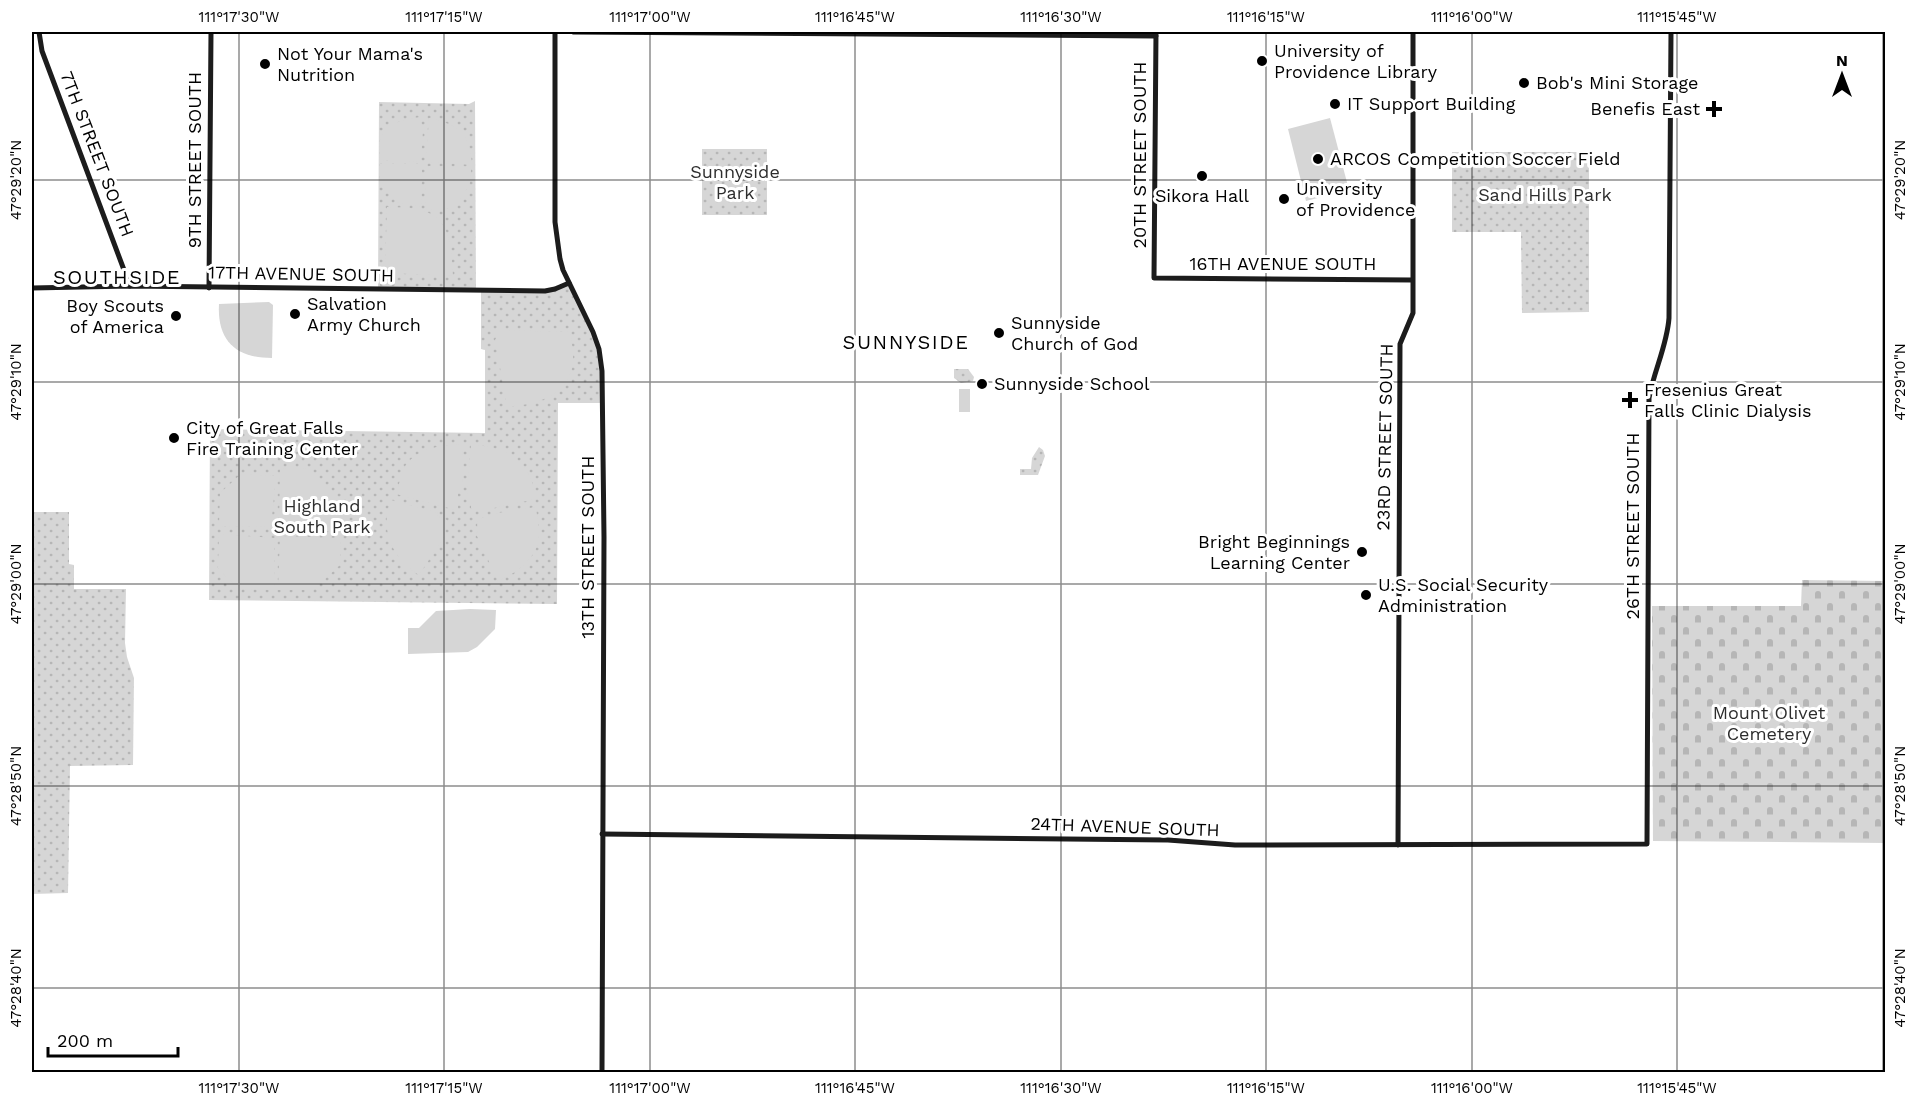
<svg xmlns="http://www.w3.org/2000/svg" width="1917" height="1104" viewBox="0 0 1917 1104" font-family="'Work Sans',sans-serif">
<defs>
<pattern id="cemetery-stones" width="16" height="16" patternUnits="userSpaceOnUse" patternTransform="scale(1.5)"><rect width="16" height="16" fill="#d6d6d6"/><path d="M2 7V4a2 2 0 0 1 4 0v3zM10 15v-3a2 2 0 0 1 4 0v3z" fill="#b6b6b6"/></pattern>
<pattern id="park-dots" width="8" height="8" patternUnits="userSpaceOnUse" patternTransform="scale(1.5)"><rect width="8" height="8" fill="#d6d6d6"/><path d="M2 2h.1M6 6h.1" fill="none" stroke="#b6b6b6" stroke-width="1.8" stroke-linecap="round"/></pattern>
</defs>
<rect width="100%" height="100%" fill="#fff"/>
<polygon fill="url(#cemetery-stones)" points="1802,580 1885,581 1885,843 1653,841 1652,606 1801,606"/>
<g fill="url(#park-dots)">
<polygon points="475,101 476,290 378,289 379,102 469,104"/>
<rect x="702" y="149" width="65" height="66"/>
<polygon points="1452,152 1589,152 1589,312 1522,313 1521,232 1452,232"/>
<polygon points="569,283 599,349 603,403 558,403 557,604 209,600 210,429 485,433 485,350 481,349 481,290 545,291"/>
<polygon points="954,369 968,369 974,377 973,381 961,383 954,378"/>
<polygon points="1039,447 1043,450 1045,456 1038,475 1020,475 1020,469 1031,469 1032,458"/>
<polygon points="32,512 69,512 69,564 74,565 74,589 126,589 125,643 127,657 134,678 133,765 70,766 68,893 32,894"/>
</g>
<g fill="#d6d6d6">
<path d="M 420,117 L 423,131 L 421,159 L 417,162 L 380,160 C 380,154 379,146 380,140 C 384,123 405,119 420,117 Z"/>
<path d="M 429,118 C 461,126 469,131 472,165 L 428,162 L 426,158 Z"/>
<polygon points="1330,118 1349,190 1306,201 1288,129"/>
<polygon points="380,164 419,164 422,167 421,207 397,202 384,188 380,179"/>
<path d="M 429,166 L 471,167 C 471,172 471,178 470,182 C 466,196 449,214 434,210 C 431,210 428,208 425,206 L 426,169 Z"/>
<path d="M 387,207 C 444,207 450,222 453,276 L 389,273 L 385,271 Z"/>
<path d="M 269,302 L 273,305 L 272,358 C 235,358 217,340 219,304 Z"/>
<path d="M 500,330 L 570,332 C 571,339 573,347 573,355 C 575,393 538,406 507,406 L 495,340 Z"/>
<rect x="959" y="389" width="11" height="23"/>
<path d="M 463,444 L 462,489 L 458,491 L 458,508 L 456,510 L 396,494 C 399,486 400,477 403,470 C 414,448 441,445 463,444 Z"/>
<path d="M 471,444 C 494,447 518,452 529,475 C 533,482 534,491 536,499 L 485,510 L 474,511 L 471,508 L 471,498 L 467,495 Z"/>
<polygon points="280,468 309,469 341,502 341,532 279,529"/>
<polygon points="241,474 276,476 271,527 219,526 220,493"/>
<path d="M 391,500 L 438,513 L 437,516 L 447,520 L 448,524 L 442,532 L 444,537 L 419,575 C 393,559 379,530 391,500 Z"/>
<path d="M 536,507 C 537,516 539,527 539,536 C 537,559 517,573 498,581 L 476,534 L 478,531 C 478,528 476,524 478,521 C 484,513 524,509 536,507 Z"/>
<polygon points="219,534 274,538 275,590 238,589 218,568"/>
<polygon points="280,536 341,538 340,565 313,590 278,590"/>
<polygon points="470,609 496,610 495,629 477,647 468,652 408,654 408,628 419,628 436,611"/>
</g>
<g fill="none" stroke-linecap="round" stroke-linejoin="round">
<g stroke="#1c1c1c" stroke-width="5">
<polyline points="39,32 42,51 130,286"/>
<polyline points="555,32 555,222 560,259 563,270 593,332 599,349 602,371 604,537 602,1072"/>
<polyline points="573,32 1156,36"/>
<polyline points="1156,32 1154,278 1412,280"/>
<polyline points="32,288 130,286 545,291 555,289 569,283"/>
<polyline points="209,288 211,32"/>
<path d="M 602,834 L 1168,840 L 1235,845 L 1647,844 L 1649,398 C 1654,370 1667,346 1669,318 L 1671,32"/>
<polyline points="1398,845 1400,344 1413,313 1413,32"/>
</g>
</g>
<path fill="none" stroke="#000" stroke-width="1.5" stroke-opacity="0.45" d="M 33,32 L 33,1072M 239,32 L 239,1072M 444,32 L 444,1072M 650,32 L 650,1072M 855,32 L 855,1072M 1061,32 L 1061,1072M 1266,32 L 1266,1072M 1472,32 L 1472,1072M 1677,32 L 1677,1072M 1883,32 L 1883,1072M 32,180 L 1886,180M 32,382 L 1886,382M 32,584 L 1886,584M 32,786 L 1886,786M 32,988 L 1886,988"/>
<g fill="#000" stroke="#fff" stroke-width="2">
<circle cx="1262" cy="61" r="6"/>
<circle cx="265" cy="64" r="6"/>
<circle cx="1524" cy="83" r="6"/>
<circle cx="1335" cy="104" r="6"/>
<path d="M1711 100h6v6h6v6h-6v6h-6v-6h-6v-6h6z"/>
<circle cx="1318" cy="159" r="6"/>
<circle cx="1202" cy="176" r="6"/>
<circle cx="1284" cy="199" r="6"/>
<circle cx="295" cy="314" r="6"/>
<circle cx="176" cy="316" r="6"/>
<circle cx="999" cy="333" r="6"/>
<circle cx="982" cy="384" r="6"/>
<path d="M1627 391h6v6h6v6h-6v6h-6v-6h-6v-6h6z"/>
<circle cx="174" cy="438" r="6"/>
<circle cx="1362" cy="552" r="6"/>
<circle cx="1366" cy="595" r="6"/>
</g>
<g text-anchor="middle" stroke-width="6" stroke-linejoin="round" paint-order="stroke">
<g font-size="18" fill="#000" stroke="#fff" text-anchor="start">
<text x="1274" y="57">University of<tspan x="1274" dy="21">Providence Library</tspan></text>
<text x="277" y="60">Not Your Mama's<tspan x="277" dy="21">Nutrition</tspan></text>
<text x="1536" y="89">Bob's Mini Storage</text>
<text x="1347" y="110">IT Support Building</text>
<text x="1700" y="115" text-anchor="end">Benefis East</text>
<text x="1330" y="165">ARCOS Competition Soccer Field</text>
<text x="1296" y="195">University<tspan x="1296" dy="21">of Providence</tspan></text>
<text x="1202" y="202" text-anchor="middle">Sikora Hall</text>
<text x="307" y="310">Salvation<tspan x="307" dy="21">Army Church</tspan></text>
<text x="164" y="312" text-anchor="end">Boy Scouts<tspan x="164" dy="21">of America</tspan></text>
<text x="1011" y="329">Sunnyside<tspan x="1011" dy="21">Church of God</tspan></text>
<text x="994" y="390">Sunnyside School</text>
<text x="1644" y="396">Fresenius Great<tspan x="1644" dy="21">Falls Clinic Dialysis</tspan></text>
<text x="186" y="434">City of Great Falls<tspan x="186" dy="21">Fire Training Center</tspan></text>
<text x="1350" y="548" text-anchor="end">Bright Beginnings<tspan x="1350" dy="21">Learning Center</tspan></text>
<text x="1378" y="591">U.S. Social Security<tspan x="1378" dy="21">Administration</tspan></text>
</g>
<g font-size="18" fill="#000" stroke="#fff">
<text transform="translate(97 154) rotate(69)" y="6">7TH STREET SOUTH</text>
<text transform="translate(1140 155) rotate(-90)" y="6">20TH STREET SOUTH</text>
<text transform="translate(195 160) rotate(-90)" y="6">9TH STREET SOUTH</text>
<text x="1283" y="270">16TH AVENUE SOUTH</text>
<text transform="translate(301 274) rotate(1)" y="6">17TH AVENUE SOUTH</text>
<text transform="translate(1385 437) rotate(-89)" y="6">23RD STREET SOUTH</text>
<text transform="translate(1633 526) rotate(-90)" y="6">26TH STREET SOUTH</text>
<text transform="translate(588 547) rotate(-90)" y="6">13TH STREET SOUTH</text>
<text transform="translate(1125 827) rotate(2)" y="6">24TH AVENUE SOUTH</text>
</g>
<g font-size="18" fill="#2d2d2d" stroke="#fff">
<text x="735" y="178">Sunnyside<tspan x="735" dy="21">Park</tspan></text>
<text x="1545" y="201">Sand Hills Park</text>
<text x="322" y="512">Highland<tspan x="322" dy="21">South Park</tspan></text>
<text x="1769" y="719">Mount Olivet<tspan x="1769" dy="21">Cemetery</tspan></text>
</g>
<g font-size="20" letter-spacing="1.5" fill="#000" stroke="#fff">
<text x="117" y="284">SOUTHSIDE</text>
<text x="906" y="349">SUNNYSIDE</text>
</g>
</g>
<rect width="1917" height="1104" fill="none" stroke="#ffffff" stroke-width="66"/>
<g transform="translate(1842 75)" stroke="#ffffff" stroke-width="4.5" paint-order="stroke">
<path d="M0-4.5L10 22L0 15L-10 22Z" fill="#000000"/>
<text y="-9" font-size="16" font-weight="bold" text-anchor="middle" fill="#000000">N</text>
</g>
<path d="M48 1047v9h130v-9" fill="none" stroke="#000000" stroke-width="3"/>
<text x="57" y="1047" font-size="18" fill="#000000" stroke="#ffffff" stroke-width="4.5" paint-order="stroke">200 m</text>
<rect x="33" y="33" width="1851" height="1038" fill="none" stroke="#000" stroke-width="2"/>
<g font-size="15" text-anchor="middle" fill="#000">
<text x="239" y="22">111°17'30"W</text>
<text x="444" y="22">111°17'15"W</text>
<text x="650" y="22">111°17'00"W</text>
<text x="855" y="22">111°16'45"W</text>
<text x="1061" y="22">111°16'30"W</text>
<text x="1266" y="22">111°16'15"W</text>
<text x="1472" y="22">111°16'00"W</text>
<text x="1677" y="22">111°15'45"W</text>
<text transform="translate(16 180) rotate(-90)" y="5">47°29'20"N</text>
<text transform="translate(1900 180) rotate(-90)" y="5">47°29'20"N</text>
<text transform="translate(16 382) rotate(-90)" y="5">47°29'10"N</text>
<text transform="translate(1900 382) rotate(-90)" y="5">47°29'10"N</text>
<text transform="translate(16 584) rotate(-90)" y="5">47°29'00"N</text>
<text transform="translate(1900 584) rotate(-90)" y="5">47°29'00"N</text>
<text transform="translate(16 786) rotate(-90)" y="5">47°28'50"N</text>
<text transform="translate(1900 786) rotate(-90)" y="5">47°28'50"N</text>
<text transform="translate(16 988) rotate(-90)" y="5">47°28'40"N</text>
<text transform="translate(1900 988) rotate(-90)" y="5">47°28'40"N</text>
<text x="239" y="1093">111°17'30"W</text>
<text x="444" y="1093">111°17'15"W</text>
<text x="650" y="1093">111°17'00"W</text>
<text x="855" y="1093">111°16'45"W</text>
<text x="1061" y="1093">111°16'30"W</text>
<text x="1266" y="1093">111°16'15"W</text>
<text x="1472" y="1093">111°16'00"W</text>
<text x="1677" y="1093">111°15'45"W</text>
</g>
</svg>
